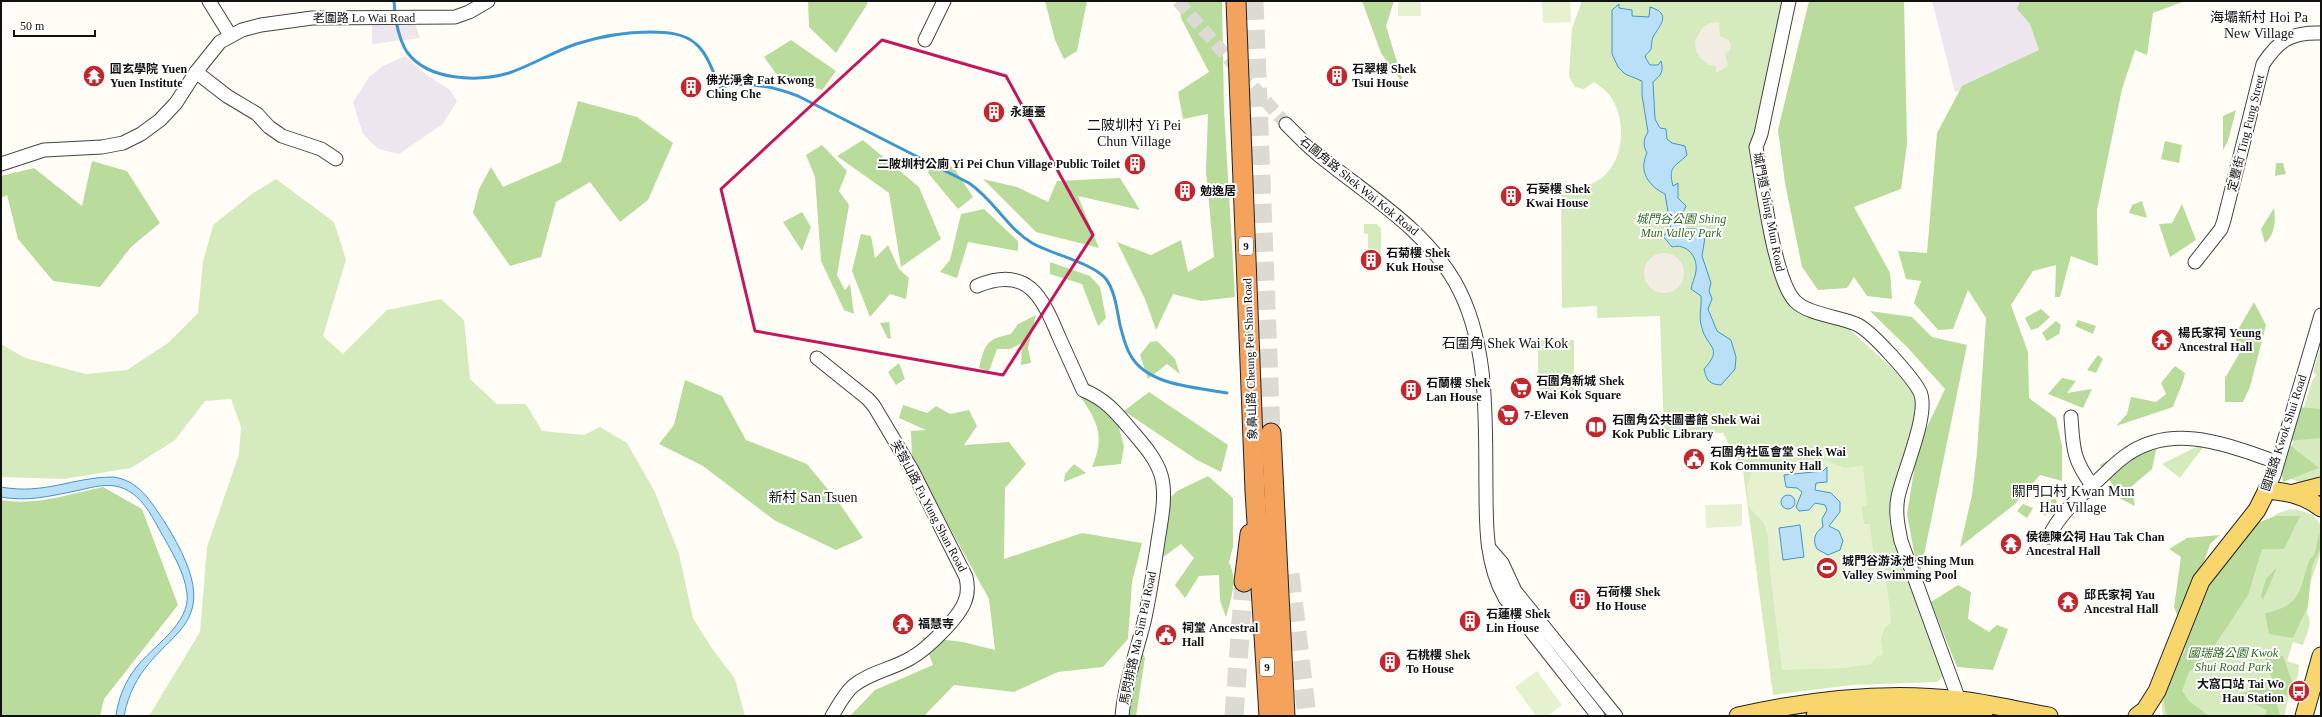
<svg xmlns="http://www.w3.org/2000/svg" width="2322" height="717" viewBox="0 0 2322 717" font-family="'Times New Roman','Noto Sans TC',serif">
<rect width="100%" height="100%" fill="#fffdf5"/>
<g fill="#eee6ef">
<polygon points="1932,1 2069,1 2059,65 1955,92"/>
<polygon points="414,21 420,38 372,44 372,24"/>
<polygon points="405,56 427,75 450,90 457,101 443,124 399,154 378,149 363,134 353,102 369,77 383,66"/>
</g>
<g fill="#d5ebbd">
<path d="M 1582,1 L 1785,1 L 1758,131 L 1785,295 L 1847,327 L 1895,371 L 1915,394 L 1916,407 L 1911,432 L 1892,491 L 1889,518 L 1896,545 L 1947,673 L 1937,682 L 1852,685 L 1773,695 L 1743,471 L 1723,433 L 1664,432 L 1660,316 L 1597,318 L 1597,306 L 1562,308 L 1561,186 C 1570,186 1583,187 1591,184 C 1624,171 1629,122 1610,96 C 1606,90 1599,86 1594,82 L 1584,89 L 1575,87 L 1569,77 L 1572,28 Z"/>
<polygon points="276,179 334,222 346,260 323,336 343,354 387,310 441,299 464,320 470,379 497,404 526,404 542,431 584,435 600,427 627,443 655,492 679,554 693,618 711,647 735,679 745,716 149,716 200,632 207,547 239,454 241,427 231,399 205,401 175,440 131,468 64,479 1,477 1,344 25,358 86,374 127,370 168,343 198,313 203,262 213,225 253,193"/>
<polygon points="1364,224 1377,224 1381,229 1381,253 1368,254 1368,234 1364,234"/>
<polygon points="1538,340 1574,340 1574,397 1538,398"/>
<polygon points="2321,346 2321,476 2299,482 2289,478 2286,465 2312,381 2316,375 2313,372"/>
<polygon points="2200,445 2204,446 2180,478 2162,464"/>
<path d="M 2290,509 L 2299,510 L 2313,515 L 2321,525 L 2321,552 L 2307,592 L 2308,606 L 2307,612 C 2313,624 2307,633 2303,645 L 2293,642 L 2287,661 L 2299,665 L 2298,676 L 2290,693 L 2284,716 L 2163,716 L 2161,700 L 2190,621 L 2266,522 L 2276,514 Z"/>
</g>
<g fill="#b9dc9c">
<polygon points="808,1 866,1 868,3 836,53 809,27"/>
<polygon points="1045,1 1087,1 1077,51 1064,59 1055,40"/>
<polygon points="1180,1 1222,1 1224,109 1235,297 1201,301 1173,294 1156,330 1145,299 1117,242 1151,255 1181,240 1188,272 1214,257 1206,171 1208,114 1183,119 1178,92 1209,72 1181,18"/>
<polygon points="1362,1 1394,1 1386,26 1404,85 1381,53"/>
<polygon points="1809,1 1904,1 1907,144 1901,189 1854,207 1890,273 1892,299 1867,296 1854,277 1847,288 1818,290 1802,267 1785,183 1778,130"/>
<polygon points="2020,1 2185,1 2153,13 2147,55 2135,50 2122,89 2097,210 2098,266 2071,256 2060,297 2055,297 2056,265 2033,271 2011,305 2028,352 2029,398 2056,418 2062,446 2062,481 2040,475 2015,504 1960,547 1972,495 1977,452 1986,318 1968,290 1953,329 1938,330 1914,303 1921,281 1906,279 1898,251 1927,253 1937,133 1962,86 2039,50 2030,24 2017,9"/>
<polygon points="791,40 836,71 822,90 777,75 764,57"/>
<polygon points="578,101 637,117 673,143 648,200 620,222 590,182 556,202 541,257 510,266 473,213 479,189 491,167 503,187 561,162"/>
<polygon points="2236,110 2228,141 2223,150 2223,116"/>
<polygon points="863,140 919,187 941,239 901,267 889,193 837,156"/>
<polygon points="2165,141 2182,145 2179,163 2161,159"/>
<polygon points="822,145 847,171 839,191 849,205 837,275 845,290 850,284 854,314 844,310 821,261 815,177 806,155"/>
<polygon points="931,157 954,168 973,197 958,209 928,173"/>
<polygon points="92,161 127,171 160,223 131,247 100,287 53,281 18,239 7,195 1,198 1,176 34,168 82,206"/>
<polygon points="2276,163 2283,163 2286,174 2275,176"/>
<polygon points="1120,178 1140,210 1078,196 1099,248 1036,232 983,179 1017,187 1048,202 1057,181"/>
<polygon points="2142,201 2147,218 2129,213 2132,205"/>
<polygon points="2182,204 2196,240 2170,257 2159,224 2172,223"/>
<path d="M 2274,208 C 2276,220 2275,235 2265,243 L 2261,229 Z"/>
<polygon points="984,209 1018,241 1018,251 968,242 957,278 940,272 950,260 961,214"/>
<polygon points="802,212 811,227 802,251 783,222"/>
<polygon points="861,234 871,236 875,258 888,245 899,269 909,278 906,299 890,294 870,317 852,271"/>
<polygon points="1050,262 1090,276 1100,287 1106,318 1098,326 1082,284 1050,274"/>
<polygon points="2254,302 2266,325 2250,387 2243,402 2225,402 2225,378 2239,354 2235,335"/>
<polygon points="2041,309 2050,317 2038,328 2031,330 2025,318"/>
<polygon points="1870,311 1912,317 1932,337 1967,345 1919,579 1907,514 1918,446 1945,389 1909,349"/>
<path d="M 1036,315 L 1028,348 L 1031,363 L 1021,365 L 1022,343 L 1010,349 L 997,349 L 989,371 L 979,368 C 985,344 986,339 1011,334 L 1018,324 Z"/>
<polygon points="2078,320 2096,326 2093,334 2075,326"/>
<polygon points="2056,321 2061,325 2059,334 2047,341 2042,333"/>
<polygon points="889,322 891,338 888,339 880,323"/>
<polygon points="1157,341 1175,359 1180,374 1167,364 1148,379 1140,355 1150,342"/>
<polygon points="2098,355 2103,359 2096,373 2087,370"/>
<polygon points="899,363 905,379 896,385 888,372"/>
<path d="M 2175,366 L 2185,373 C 2183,385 2177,395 2173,407 L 2116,426 L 2127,414 L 2131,397 L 2156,402 L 2166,394 L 2161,383 Z"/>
<polygon points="2062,378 2076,381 2067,393 2092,389 2083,408 2048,394"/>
<polygon points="685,380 722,396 746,440 807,464 840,504 863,538 836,550 774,520 703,466 659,444 674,425"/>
<path d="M 1088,383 L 1111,399 L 1124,446 L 1121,464 L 1092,467 C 1107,434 1095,418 1077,392 Z"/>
<polygon points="1149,392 1228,445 1221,472 1197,460 1124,411"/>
<polygon points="903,405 927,413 936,406 950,414 969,410 977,426 964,445 1009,442 1026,464 1005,488 1004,559 1082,533 1142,543 1132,582 1128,639 1103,667 1058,672 1014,692 954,685 924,716 850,716 875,690 933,665 922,637 963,642 995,650 989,599 912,459 911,431 926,430 899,418"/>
<polygon points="2298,407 2321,409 2321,438 2288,441"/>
<polygon points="2290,445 2319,468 2283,482 2280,462"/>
<polygon points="2157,446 2152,469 2131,487 2135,506 2121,499 2100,465 2114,457"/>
<polygon points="1074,464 1086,473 1064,482 1065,474"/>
<path d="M 1208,476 L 1233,498 L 1233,547 L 1229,562 C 1238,580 1231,599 1226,617 L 1220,601 L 1219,575 L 1199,576 L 1185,598 L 1175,585 L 1194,558 L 1181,544 L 1162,558 L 1167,501 L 1177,491 Z"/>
<path d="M 103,487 L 142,509 L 178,605 L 104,699 L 100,716 L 1,716 L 1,500 C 35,506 70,494 103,487 Z"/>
<polygon points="2056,499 2058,507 2044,516 2045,500"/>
<polygon points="2023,504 2033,508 2027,518 2017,511"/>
<path d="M 2276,516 L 2300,516 L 2284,549 L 2262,549 L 2248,595 L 2205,660 L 2189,672 L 2182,691 L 2189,701 L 2209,716 L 2167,716 C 2157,684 2172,676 2186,649 L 2182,639 L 2208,566 L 2248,526 Z"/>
<path d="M 2319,533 L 2321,548 L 2312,566 L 2308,606 L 2293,638 L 2269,634 L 2265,613 C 2302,606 2299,590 2309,561 C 2310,558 2313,557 2314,554 C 2317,548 2317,540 2319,533 Z"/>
<polygon points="2220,535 2210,544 2201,571 2179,620 2174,607 2181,557 2169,549 2187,538"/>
<polygon points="2277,567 2263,600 2261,596 2266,579"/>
<polygon points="1958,585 1971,592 1968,619 1989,632 1997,625 2008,629 1993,670 1957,667 1931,602"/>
<polygon points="1143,654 1145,658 1136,716 1128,716 1136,664"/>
<polygon points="2263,655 2283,656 2294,687 2277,704 2280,716 2265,716 2267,710 2235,695 2247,692 2272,678"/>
</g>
<g fill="#e6f2cf">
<rect x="1398" y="1" width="23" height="15"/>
<polygon points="1542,1 1570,1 1571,22 1543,23"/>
<polygon points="1806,460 1826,461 1845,468 1863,466 1867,505 1862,507 1864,524 1870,524 1873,551 1881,555 1884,559 1891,621 1890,624 1885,627 1881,638 1883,655 1877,656 1871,664 1844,668 1782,670 1769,563 1768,536 1764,523 1749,507 1747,487 1753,467"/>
<polygon points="1742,504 1742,526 1706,528 1705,505"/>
<polygon points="1537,671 1562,705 1548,716 1536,716 1515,687"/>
</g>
<g fill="#f1ede2">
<polygon points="1719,22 1720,36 1729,40 1731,45 1730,50 1725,54 1728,66 1716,73 1716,66 1709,65 1700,58 1696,51 1695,41 1702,28 1710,23"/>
<circle cx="1664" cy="273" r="20"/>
</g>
<g fill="#b9e0f7" stroke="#3f96cf">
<path d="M 1619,4 L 1619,8 L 1632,10 L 1632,16 L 1649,17 L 1650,7 C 1673,14 1659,26 1653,37 C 1651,41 1652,46 1651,49 C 1650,52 1646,53 1645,57 L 1650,65 L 1658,65 L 1661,61 C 1664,72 1661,75 1653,82 L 1655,119 L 1660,128 L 1666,129 L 1667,139 L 1672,143 L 1685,146 L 1687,155 C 1674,168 1668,166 1673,186 L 1678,183 L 1678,198 L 1686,206 L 1680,218 L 1681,229 L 1695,229 L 1702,232 L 1705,237 L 1702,256 L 1711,283 L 1709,291 L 1712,299 L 1708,309 L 1717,331 L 1731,340 L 1736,357 L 1735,369 L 1721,385 C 1709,384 1707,381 1704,369 C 1724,347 1707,348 1702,328 C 1698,317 1702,307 1701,296 L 1691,289 C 1692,283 1695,278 1696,271 C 1698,256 1686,243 1672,247 L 1663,236 L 1671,230 L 1665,194 C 1649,186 1638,172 1647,153 C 1643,145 1643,140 1648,132 L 1642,95 L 1642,81 L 1625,74 L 1618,67 L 1612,54 L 1612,10 Z"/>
<path d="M 1827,467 L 1827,482 L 1816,483 L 1815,490 L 1831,493 L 1840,502 L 1840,512 L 1829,526 L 1839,531 L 1843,541 L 1840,550 L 1828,555 L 1817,549 C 1812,540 1815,532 1823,527 L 1822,519 L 1827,510 L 1825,505 L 1815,503 L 1809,510 L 1799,511 L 1796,507 L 1802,492 L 1797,488 L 1786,487 L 1784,475 L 1823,471 Z"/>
<path d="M 113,477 C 139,480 151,502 164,521 C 243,646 142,622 124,716 L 116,716 C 118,699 125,682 135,669 C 152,646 191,624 187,593 C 184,570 170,549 159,529 C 149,511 138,490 115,486 C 102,484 89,488 76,491 C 50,496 27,502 1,497 L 1,487 C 45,495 73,477 113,477 Z"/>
<circle cx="1788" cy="502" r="7"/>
<polygon points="1800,525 1804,557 1783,560 1779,528"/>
</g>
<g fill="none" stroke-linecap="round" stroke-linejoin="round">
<g stroke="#3f96cf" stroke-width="3">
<polyline points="394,1 395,13"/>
<path d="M 396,21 C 398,31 401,43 407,52 C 428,81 478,82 509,73 C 532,65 553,52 576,44 C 601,36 625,32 650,32 C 666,32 684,33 696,44 C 708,54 713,73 720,87 C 747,81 772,86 798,96 L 969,183 C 995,201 1006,227 1032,243 C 1051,254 1093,263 1106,279 C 1115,291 1117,310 1120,325 C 1123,336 1125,347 1131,356 C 1148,386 1197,387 1227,393"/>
</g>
<polyline stroke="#dbdad3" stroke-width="13" stroke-dasharray="13 6" stroke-linecap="butt" points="1178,1 1286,124"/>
<g stroke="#dbdad3" stroke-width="19" stroke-dasharray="19 10" stroke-linecap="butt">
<polyline points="1254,1 1271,433"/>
<polyline points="1290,574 1307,716"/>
<polyline points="1234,716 1244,582"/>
</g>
<g stroke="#444" stroke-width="15">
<g id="minor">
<polyline points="209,1 230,35"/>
<path d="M 1789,1 L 1761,134 L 1756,147 C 1762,180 1774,280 1795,301 C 1807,314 1840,317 1856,324 C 1871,330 1913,378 1920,392 C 1930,413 1903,472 1898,497 C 1895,512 1898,526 1901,541 L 1959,700"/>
<polyline points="925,40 944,1"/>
<polyline points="196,72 227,96 257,114 269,127 282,136 321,149 336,159"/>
<path d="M 1286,124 C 1299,137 1311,150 1326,161 C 1372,198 1424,229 1455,282 C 1490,344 1485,421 1486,489 C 1486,526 1486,565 1505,598 L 1598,716"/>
<polyline points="1,164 44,150 102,147 123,143 141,134 160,120 176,103 196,72 220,42 242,30 261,25 312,18 455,17 469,12 488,1"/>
<path d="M 2195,262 L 2221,229 L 2224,220 L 2263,64 C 2279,40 2291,32 2321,33"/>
<path d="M 977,286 C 1027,265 1042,296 1059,337 C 1067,355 1075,372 1083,390 C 1105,399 1116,412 1131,430 C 1142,443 1156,458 1161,475 C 1167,495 1161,521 1158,541 C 1154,568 1150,595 1144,622 C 1136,654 1125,683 1122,716"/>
<path d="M 817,358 L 868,399 L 874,406 L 912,470 L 966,577 C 968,586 968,594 965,601 C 959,618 927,649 911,658 C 893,669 870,672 853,686 C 844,694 838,706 832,716"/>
<path d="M 2071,417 C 2073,448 2073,460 2092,485"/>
<polyline points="2267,490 2274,475 2321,315"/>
<path d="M 2049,537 C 2058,516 2079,497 2096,482 C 2106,473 2117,461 2128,454 C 2175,422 2229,446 2277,462"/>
<polyline points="1489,548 1502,563 1515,591 1616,716"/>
</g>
</g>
<g stroke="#222" stroke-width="19">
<g id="major">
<polyline points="2294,493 2321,486"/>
<path d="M 1738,716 C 1810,700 1886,691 1959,700 C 1989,703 2019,711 2049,716"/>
<polyline points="1815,716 1902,710 1984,716"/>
<path d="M 2137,716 L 2145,710 L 2157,691 L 2201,581 L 2257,510 L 2267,490 C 2288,492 2304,495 2321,508"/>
<polyline points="2304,716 2321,656"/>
</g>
</g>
<g stroke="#222" stroke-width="21">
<g id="highway">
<polyline points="1236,1 1255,491 1269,716"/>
<polyline points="1271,433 1285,716"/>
<polyline points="1244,582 1250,534"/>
</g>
</g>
<use href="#minor" stroke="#fff" stroke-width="13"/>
<use href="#major" stroke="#f9d66b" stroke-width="17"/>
<use href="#highway" stroke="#f5a25d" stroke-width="19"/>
</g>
<path fill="none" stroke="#c2185b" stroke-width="3" stroke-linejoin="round" d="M 882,40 L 1006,76 L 1093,235 L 1003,375 L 755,331 L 721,189 Z"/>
<defs>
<g id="temple-disc" transform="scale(1.15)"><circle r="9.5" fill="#c4262e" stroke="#fff"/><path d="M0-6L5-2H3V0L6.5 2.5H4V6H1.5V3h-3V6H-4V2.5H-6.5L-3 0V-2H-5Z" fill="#fff"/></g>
<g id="building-disc" transform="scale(1.15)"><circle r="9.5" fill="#c4262e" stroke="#fff"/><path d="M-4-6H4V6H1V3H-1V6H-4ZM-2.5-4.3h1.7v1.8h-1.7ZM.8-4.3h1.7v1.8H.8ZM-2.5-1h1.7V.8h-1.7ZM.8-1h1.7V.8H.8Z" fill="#fff"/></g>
<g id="supermarket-disc" transform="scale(1.15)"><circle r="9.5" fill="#c4262e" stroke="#fff"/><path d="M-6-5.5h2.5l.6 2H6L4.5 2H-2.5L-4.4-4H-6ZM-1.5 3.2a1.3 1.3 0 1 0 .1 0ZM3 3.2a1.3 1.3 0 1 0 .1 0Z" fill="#fff"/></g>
<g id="library-disc" transform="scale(1.15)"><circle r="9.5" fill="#c4262e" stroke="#fff"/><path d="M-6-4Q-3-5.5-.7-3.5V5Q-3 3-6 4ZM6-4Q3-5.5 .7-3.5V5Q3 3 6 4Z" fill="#fff"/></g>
<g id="civic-disc" transform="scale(1.15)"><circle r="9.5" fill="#c4262e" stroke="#fff"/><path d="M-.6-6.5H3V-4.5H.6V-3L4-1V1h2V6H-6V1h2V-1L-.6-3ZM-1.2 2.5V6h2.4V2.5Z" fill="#fff"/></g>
<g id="stadium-disc" transform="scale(1.15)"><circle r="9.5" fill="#c4262e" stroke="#fff"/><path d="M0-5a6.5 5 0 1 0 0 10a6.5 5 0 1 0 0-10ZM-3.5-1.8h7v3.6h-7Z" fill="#fff"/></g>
<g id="bus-disc" transform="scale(1.15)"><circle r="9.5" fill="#c4262e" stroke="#fff"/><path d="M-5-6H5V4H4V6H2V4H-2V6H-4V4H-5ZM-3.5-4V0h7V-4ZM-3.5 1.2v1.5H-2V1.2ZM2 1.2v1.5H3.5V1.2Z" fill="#fff"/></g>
</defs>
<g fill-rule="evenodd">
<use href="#temple-disc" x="94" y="76"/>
<use href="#building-disc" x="1337" y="76"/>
<use href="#building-disc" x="691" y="87"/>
<use href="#building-disc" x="994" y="112"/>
<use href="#building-disc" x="1135" y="164"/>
<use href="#building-disc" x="1185" y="191"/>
<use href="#building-disc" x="1511" y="196"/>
<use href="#building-disc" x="1371" y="260"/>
<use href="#temple-disc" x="2162" y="340"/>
<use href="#supermarket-disc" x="1521" y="388"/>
<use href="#building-disc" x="1411" y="390"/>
<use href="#supermarket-disc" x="1508" y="415"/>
<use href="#library-disc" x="1596" y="427"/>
<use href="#civic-disc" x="1694" y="459"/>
<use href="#temple-disc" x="2011" y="544"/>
<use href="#stadium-disc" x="1827" y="568"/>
<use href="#building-disc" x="1580" y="599"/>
<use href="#temple-disc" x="2068" y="602"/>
<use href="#building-disc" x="1470" y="621"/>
<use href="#temple-disc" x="903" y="624"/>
<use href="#civic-disc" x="1166" y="635"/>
<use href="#building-disc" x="1390" y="662"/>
<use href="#bus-disc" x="2299" y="691"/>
</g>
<g text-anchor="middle" stroke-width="4" stroke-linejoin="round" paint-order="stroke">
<g fill="#fff" stroke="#585858" stroke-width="1">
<rect x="1239" y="237" width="14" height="18" rx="3"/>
<rect x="1260" y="658" width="14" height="18" rx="3"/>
</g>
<g font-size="11" font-weight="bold" fill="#111">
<text x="1246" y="250">9</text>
<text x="1267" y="671">9</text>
</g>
<g font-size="12" fill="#111" stroke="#fff">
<text x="364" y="22">老圍路 Lo Wai Road</text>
<text transform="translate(2246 133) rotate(-76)" y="4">定豐街 Ting Fung Street</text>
<text transform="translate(1359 186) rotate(39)" y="4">石圍角路 Shek Wai Kok Road</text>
<text transform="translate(1769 212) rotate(79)" y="4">城門道 Shing Mun Road</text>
<text transform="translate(1250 359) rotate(-92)" y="4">象鼻山路 Cheung Pei Shan Road</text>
<text transform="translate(2284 433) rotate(-72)" y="4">國瑞路 Kwok Shui Road</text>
<text transform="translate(929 506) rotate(62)" y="4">芙蓉山路 Fu Yung Shan Road</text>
<text transform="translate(1138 638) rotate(-78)" y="4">馬閃排路 Ma Sim Pai Road</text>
</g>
<g font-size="12" font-weight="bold" fill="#111" stroke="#fff" text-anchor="start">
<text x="110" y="73">圓玄學院 Yuen<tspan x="110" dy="14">Yuen Institute</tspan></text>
<text x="1352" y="73">石翠樓 Shek<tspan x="1352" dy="14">Tsui House</tspan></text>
<text x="706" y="84">佛光淨舍 Fat Kwong<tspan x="706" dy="14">Ching Che</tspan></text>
<text x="1010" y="116">永蓮臺</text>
<text x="1120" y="168" text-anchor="end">二陂圳村公廁 Yi Pei Chun Village Public Toilet</text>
<text x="1526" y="193">石葵樓 Shek<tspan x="1526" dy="14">Kwai House</tspan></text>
<text x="1200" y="195">勉逸居</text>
<text x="1386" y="257">石菊樓 Shek<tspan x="1386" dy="14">Kuk House</tspan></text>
<text x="2178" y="337">楊氏家祠 Yeung<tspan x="2178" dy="14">Ancestral Hall</tspan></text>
<text x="1536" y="385">石圍角新城 Shek<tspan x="1536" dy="14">Wai Kok Square</tspan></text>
<text x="1426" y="387">石蘭樓 Shek<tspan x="1426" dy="14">Lan House</tspan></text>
<text x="1524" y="419">7-Eleven</text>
<text x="1612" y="424">石圍角公共圖書館 Shek Wai<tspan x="1612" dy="14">Kok Public Library</tspan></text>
<text x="1710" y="456">石圍角社區會堂 Shek Wai<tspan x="1710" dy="14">Kok Community Hall</tspan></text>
<text x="2026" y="541">侯德陳公祠 Hau Tak Chan<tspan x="2026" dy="14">Ancestral Hall</tspan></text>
<text x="1842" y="565">城門谷游泳池 Shing Mun<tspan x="1842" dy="14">Valley Swimming Pool</tspan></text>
<text x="1596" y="596">石荷樓 Shek<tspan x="1596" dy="14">Ho House</tspan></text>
<text x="2084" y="599">邱氏家祠 Yau<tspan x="2084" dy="14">Ancestral Hall</tspan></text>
<text x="1486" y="618">石蓮樓 Shek<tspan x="1486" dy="14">Lin House</tspan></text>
<text x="918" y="628">福慧寺</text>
<text x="1182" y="632">祠堂 Ancestral<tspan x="1182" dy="14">Hall</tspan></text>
<text x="1406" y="659">石桃樓 Shek<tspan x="1406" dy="14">To House</tspan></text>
<text x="2284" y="688" text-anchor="end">大窩口站 Tai Wo<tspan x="2284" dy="14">Hau Station</tspan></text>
</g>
<g font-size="12" font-style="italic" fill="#2f6b1f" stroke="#fff">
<text x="1681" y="223">城門谷公園 Shing<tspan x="1681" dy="14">Mun Valley Park</tspan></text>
<text x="2233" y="657">國瑞路公園 Kwok<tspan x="2233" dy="14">Shui Road Park</tspan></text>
</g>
<g font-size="14" fill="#111" stroke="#fff">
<text x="2259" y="22">海壩新村 Hoi Pa<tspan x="2259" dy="16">New Village</tspan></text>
<text x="1134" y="130">二陂圳村 Yi Pei<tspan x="1134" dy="16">Chun Village</tspan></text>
<text x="1505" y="348">石圍角 Shek Wai Kok</text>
<text x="2073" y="496">關門口村 Kwan Mun<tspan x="2073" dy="16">Hau Village</tspan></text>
<text x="813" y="502">新村 San Tsuen</text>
</g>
</g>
<rect width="2322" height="717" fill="none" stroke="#111111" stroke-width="4"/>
<path d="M14 30v6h81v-6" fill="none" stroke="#111111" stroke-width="2"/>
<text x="20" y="30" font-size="12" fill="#111111" stroke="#ffffff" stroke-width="3" paint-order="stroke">50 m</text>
</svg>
